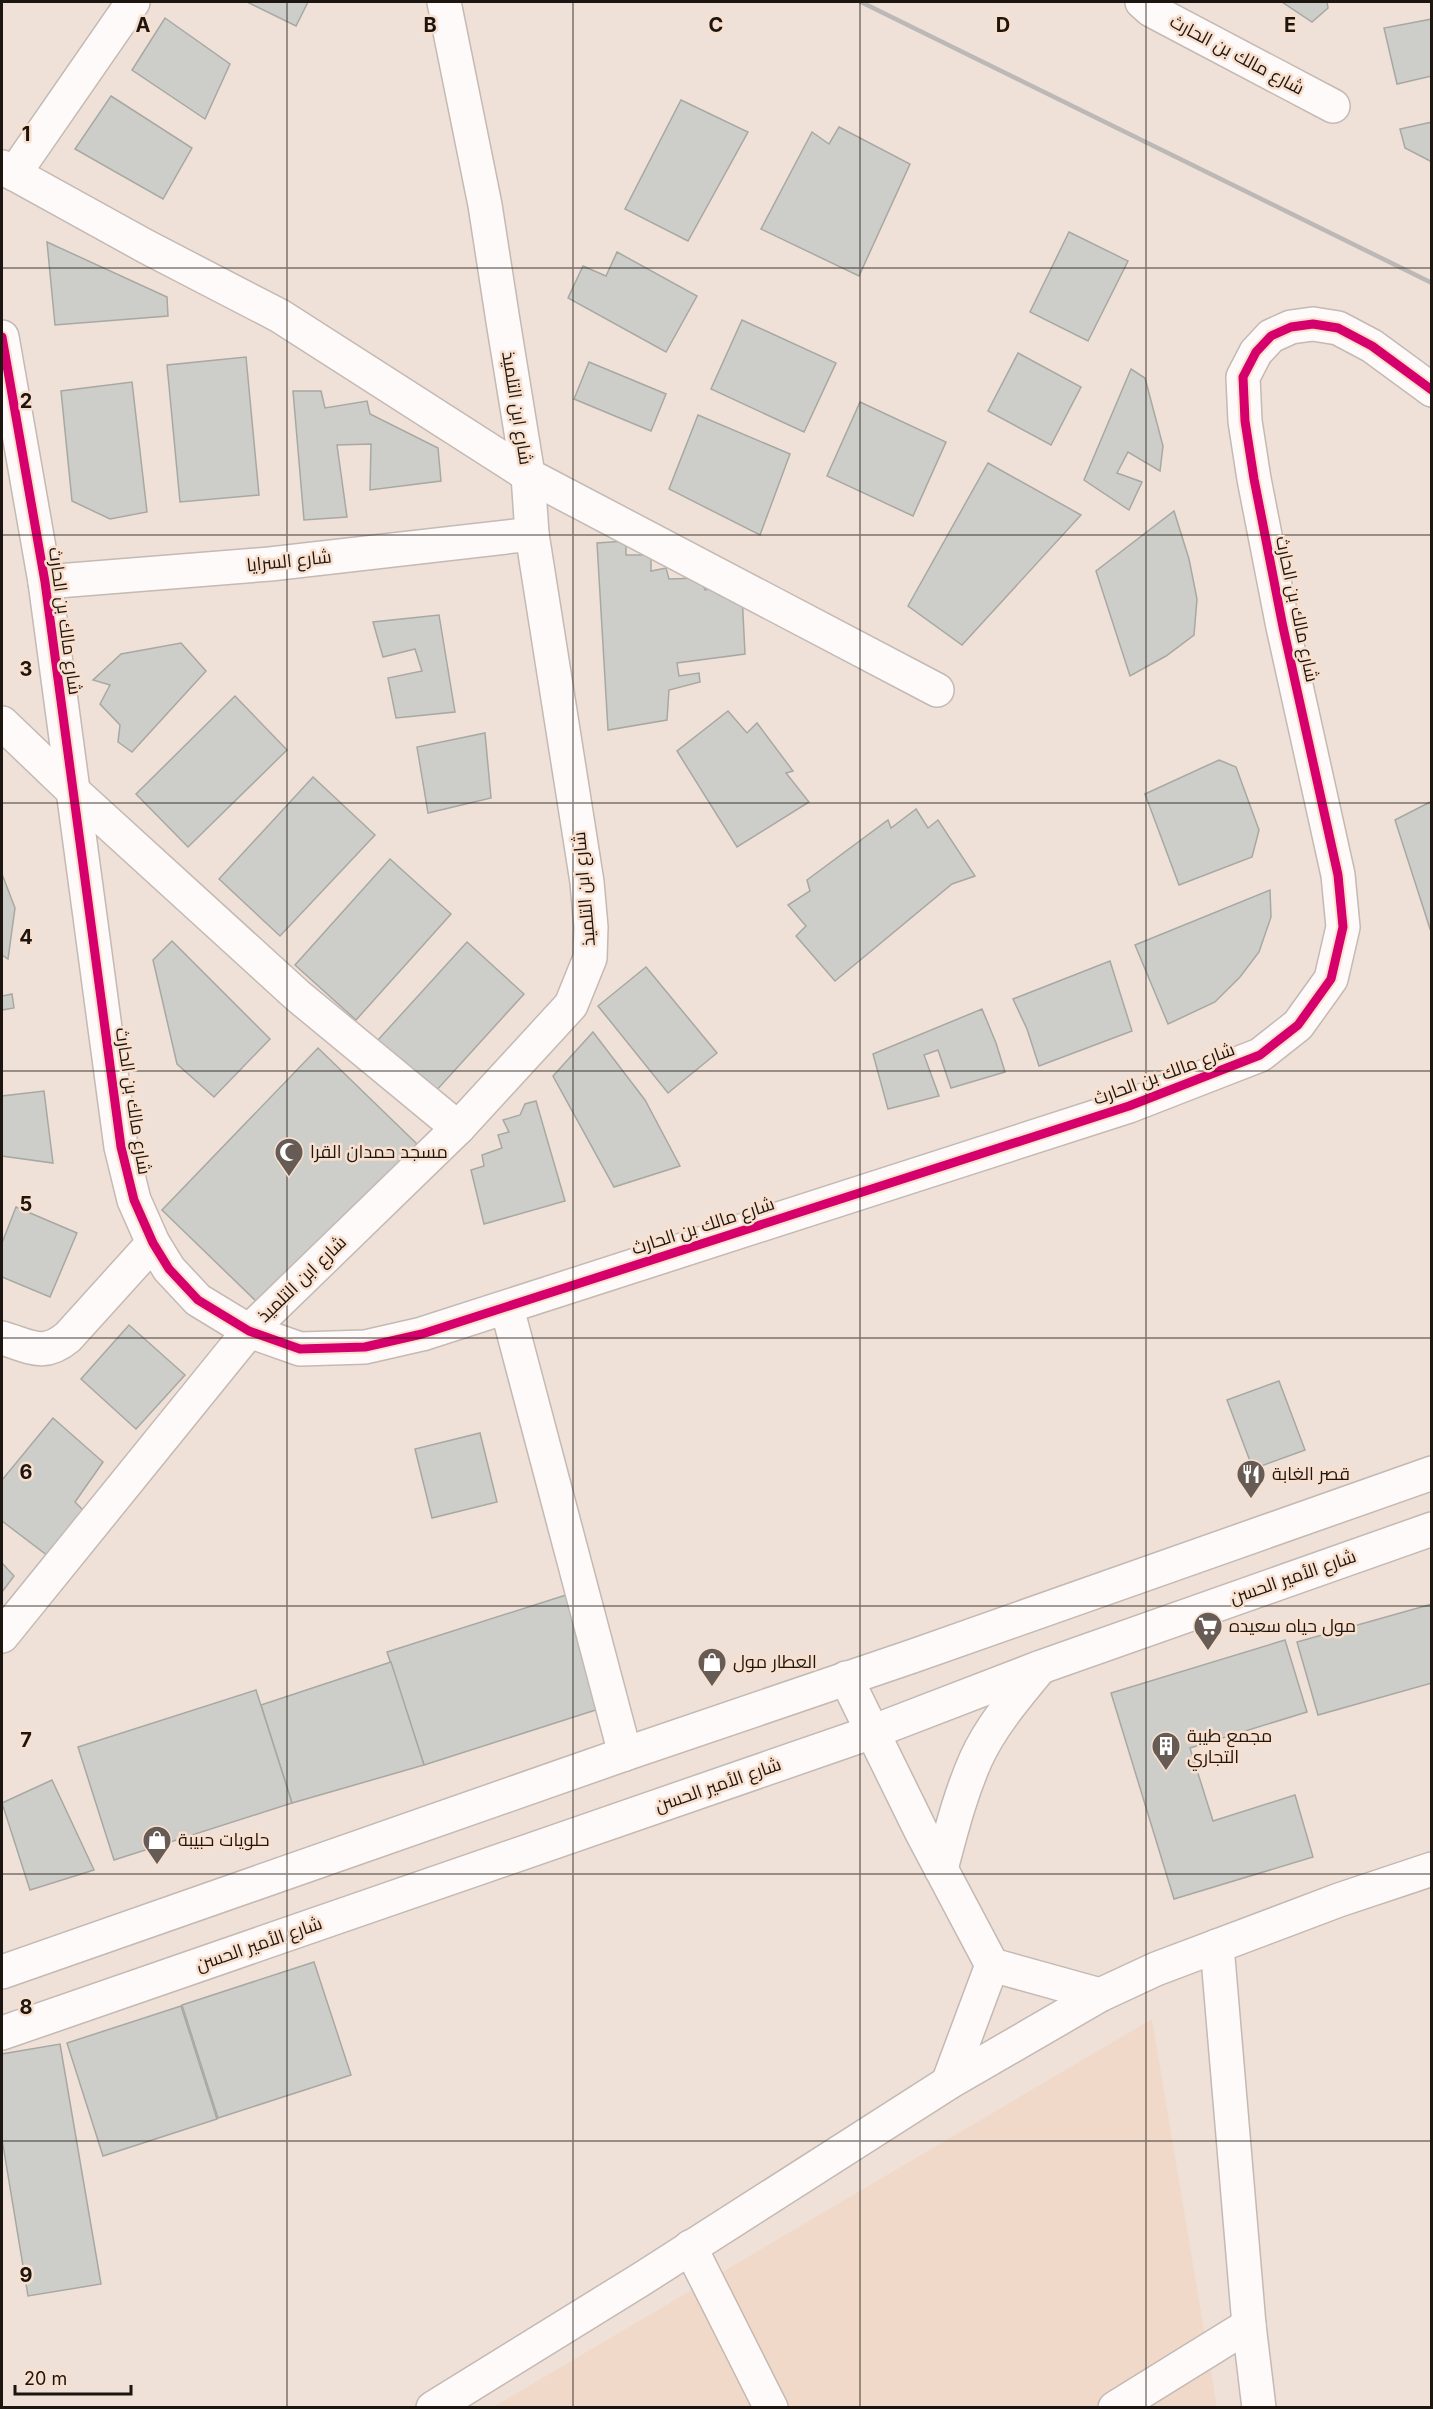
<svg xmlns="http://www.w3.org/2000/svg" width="1433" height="2409" viewBox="0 0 1433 2409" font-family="Inter,Cairo,sans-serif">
<rect width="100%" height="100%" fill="#efe1d8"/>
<polygon fill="#f1d9c9" points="1152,2019 1217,2407 493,2407"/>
<g fill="#cdcec9" stroke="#a8a8a3" stroke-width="1.5">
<polygon points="247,2 308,2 296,26"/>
<polygon points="1282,2 1327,2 1328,8 1312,22"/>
<polygon points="165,18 230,64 205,119 132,70"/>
<polygon points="1432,19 1432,76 1397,84 1384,28"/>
<polygon points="111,96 192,148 163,199 75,149"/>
<polygon points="681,100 748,132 688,241 625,209"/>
<polygon points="1432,122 1432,162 1405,148 1400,129"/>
<polygon points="839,127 910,164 859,276 761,229 812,132 829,144"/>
<polygon points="1069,232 1128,261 1088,341 1030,312"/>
<polygon points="47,242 167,297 168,316 55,325"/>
<polygon points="617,252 697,296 666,352 568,298 583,266 606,276"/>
<polygon points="742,320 836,363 804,432 711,389"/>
<polygon points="1018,353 1081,387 1051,445 988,411"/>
<polygon points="246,357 259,495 180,502 167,365"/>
<polygon points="589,362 666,394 651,431 574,399"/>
<polygon points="1131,369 1145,378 1163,446 1160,471 1128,452 1117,473 1142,482 1129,510 1084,480"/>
<polygon points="132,382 147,512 110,519 72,501 61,391"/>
<polygon points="293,391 321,391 325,408 367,401 370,414 438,448 441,481 370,490 371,444 337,445 347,517 304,520"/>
<polygon points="860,402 946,442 913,516 827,476"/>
<polygon points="698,415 790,454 760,535 669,489"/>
<polygon points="988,463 1081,515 962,645 908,606"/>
<polygon points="1174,511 1189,559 1197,599 1194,635 1166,656 1130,676 1096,571"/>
<polygon points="626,541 626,555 651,555 651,571 666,568 669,579 700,578 705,590 715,588 719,595 742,594 745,654 677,663 679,676 699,673 700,682 669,690 667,720 608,730 597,543"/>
<polygon points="439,615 455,712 396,718 388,678 422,671 415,649 383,657 373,622"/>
<polygon points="181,643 206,671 132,752 118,742 120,725 100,704 110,685 93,680 121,654"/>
<polygon points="235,696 287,750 188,847 136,794"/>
<polygon points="728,711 747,733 757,723 793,771 786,773 809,802 737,847 677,751"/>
<polygon points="485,733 491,798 428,813 417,747"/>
<polygon points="1219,760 1236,767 1259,830 1252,857 1179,885 1145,794"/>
<polygon points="313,777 375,835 280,936 219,879"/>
<polygon points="1432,801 1432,935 1395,820"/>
<polygon points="916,809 928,828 938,820 975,876 952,884 835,981 796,936 806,926 788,905 810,891 807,880 888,820 891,828"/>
<polygon points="390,859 451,914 356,1020 295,965"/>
<polygon points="2,874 15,908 8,959 2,955"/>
<polygon points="1270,890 1271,917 1259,952 1240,977 1215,1002 1168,1024 1135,945"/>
<polygon points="172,941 270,1039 214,1097 177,1064 153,960"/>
<polygon points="467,942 524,994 435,1092 378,1040"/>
<polygon points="1110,961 1132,1031 1039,1066 1027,1029 1013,999"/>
<polygon points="646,967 717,1053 668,1093 598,1006"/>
<polygon points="12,994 14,1008 2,1010 2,996"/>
<polygon points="982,1009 996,1043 1005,1072 951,1088 938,1050 924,1055 939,1096 888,1109 873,1054"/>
<polygon points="593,1032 645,1100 680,1166 614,1187 553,1076"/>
<polygon points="318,1048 417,1144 261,1306 162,1210"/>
<polygon points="44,1091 53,1163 2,1156 2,1096"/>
<polygon points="536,1101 565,1201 484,1224 471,1170 484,1166 482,1155 502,1148 498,1135 509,1132 503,1120 520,1115 525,1104"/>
<polygon points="16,1207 77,1233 50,1297 2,1277 2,1243"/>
<polygon points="129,1325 185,1375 136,1429 81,1379"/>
<polygon points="1279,1381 1305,1450 1253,1469 1227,1400"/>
<polygon points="53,1418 103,1462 75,1502 89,1516 52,1559 2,1521 2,1480"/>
<polygon points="480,1433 497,1502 432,1518 415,1449"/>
<polygon points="2,1563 14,1576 2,1592"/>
<polygon points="566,1595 602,1708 424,1765 387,1652"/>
<polygon points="1432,1604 1432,1683 1318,1715 1297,1642"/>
<polygon points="1285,1640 1307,1712 1190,1748 1213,1821 1295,1795 1313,1857 1174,1899 1111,1693"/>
<polygon points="391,1662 424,1765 292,1803 261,1705"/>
<polygon points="256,1690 292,1803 114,1860 78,1747"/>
<polygon points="52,1780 94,1870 30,1890 2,1803"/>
<polygon points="314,1962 351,2075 218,2118 182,2005"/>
<polygon points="181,2006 217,2119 103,2156 67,2043"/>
<polygon points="60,2044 101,2284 28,2296 2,2139 2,2054"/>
</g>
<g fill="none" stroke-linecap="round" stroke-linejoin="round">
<g stroke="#c4b9b3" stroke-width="36">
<g id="minor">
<polyline points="1142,2 1151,10 1333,106"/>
<polyline points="2,167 145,246 280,316 528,475 937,690"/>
<polyline points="14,174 133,2"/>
<polyline points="2,337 45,582 121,1147 134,1200 153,1243 169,1269 198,1300 249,1331 300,1349 365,1347 422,1334 1129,1106 1260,1055 1298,1025 1331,979 1343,927 1338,875 1283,627 1254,479 1245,421 1243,377 1256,352 1271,336 1291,327 1313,324 1338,328 1372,346 1432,390"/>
<polyline points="45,582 270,564 532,534"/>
<polyline points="2,723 72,790 298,996 458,1128"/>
<polyline points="507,1308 625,1754"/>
<path d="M 2,1338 C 30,1346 43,1358 68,1337 L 153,1243"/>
<polyline points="2,1636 249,1331 458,1128 571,1005 590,958 591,927 587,882 532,534 528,475 503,321 485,205 444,2"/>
<polyline points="846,1678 921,1831 992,1965 1100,1995"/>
<polyline points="1217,1946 1249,2325 1259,2408"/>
<polyline points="948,2083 992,1965"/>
<polyline points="690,2247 771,2408"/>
<polyline points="433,2408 640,2280 948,2083 1100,1995 1156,1969 1339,1900 1432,1869"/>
<polyline points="1115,2408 1249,2325"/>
</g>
</g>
<g stroke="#c4b9b3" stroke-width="36">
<g id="trunk">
<path d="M 941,1869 C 951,1832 960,1795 976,1759 C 991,1726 1016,1697 1039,1669"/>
<polyline points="2,1972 625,1754 913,1656 1432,1473"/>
<polyline points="2,2033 872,1732 1041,1667 1432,1529"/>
</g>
</g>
<use href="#minor" stroke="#fdfaf9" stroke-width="33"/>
<use href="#trunk" stroke="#fdfaf9" stroke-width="33"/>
<polyline stroke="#bbb8b6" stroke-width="4.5" points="861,2 1432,283"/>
<g stroke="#f9e0ce" stroke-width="13">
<polyline id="cycleway" points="2,337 45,582 121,1147 134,1200 153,1243 169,1269 198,1300 249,1331 300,1349 365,1347 422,1334 1129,1106 1260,1055 1298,1025 1331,979 1343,927 1338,875 1283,627 1254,479 1245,421 1243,377 1256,352 1271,336 1291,327 1313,324 1338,328 1372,346 1432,390"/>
</g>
<use href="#cycleway" stroke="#d6006c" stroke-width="9"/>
</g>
<path fill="none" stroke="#1d150f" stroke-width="1.5" stroke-opacity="0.55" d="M 287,2 L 287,2408M 573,2 L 573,2408M 860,2 L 860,2408M 1146,2 L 1146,2408M 2,268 L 1432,268M 2,535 L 1432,535M 2,803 L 1432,803M 2,1071 L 1432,1071M 2,1338 L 1432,1338M 2,1606 L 1432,1606M 2,1874 L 1432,1874M 2,2141 L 1432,2141"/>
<defs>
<g id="mosque-pin" transform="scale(1.5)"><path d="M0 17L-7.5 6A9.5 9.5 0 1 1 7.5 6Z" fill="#665c55" stroke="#f9e0ce"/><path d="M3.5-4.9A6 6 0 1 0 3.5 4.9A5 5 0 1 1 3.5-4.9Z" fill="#fff"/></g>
<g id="restaurant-pin" transform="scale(1.5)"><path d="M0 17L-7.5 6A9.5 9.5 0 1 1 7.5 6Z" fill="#665c55" stroke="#f9e0ce"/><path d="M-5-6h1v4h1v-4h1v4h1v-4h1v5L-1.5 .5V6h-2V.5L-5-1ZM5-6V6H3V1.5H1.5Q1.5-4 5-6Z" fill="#fff"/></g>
<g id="supermarket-pin" transform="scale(1.5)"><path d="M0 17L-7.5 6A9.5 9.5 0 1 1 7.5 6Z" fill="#665c55" stroke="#f9e0ce"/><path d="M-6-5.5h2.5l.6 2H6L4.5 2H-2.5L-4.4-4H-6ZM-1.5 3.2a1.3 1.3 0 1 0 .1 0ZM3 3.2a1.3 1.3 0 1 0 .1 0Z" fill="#fff"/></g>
<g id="shop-pin" transform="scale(1.5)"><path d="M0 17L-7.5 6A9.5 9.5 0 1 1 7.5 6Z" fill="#665c55" stroke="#f9e0ce"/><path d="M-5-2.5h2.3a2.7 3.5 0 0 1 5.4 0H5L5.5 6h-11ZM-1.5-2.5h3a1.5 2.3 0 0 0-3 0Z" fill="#fff"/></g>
<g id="building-pin" transform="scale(1.5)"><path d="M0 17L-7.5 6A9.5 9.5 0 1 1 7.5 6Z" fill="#665c55" stroke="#f9e0ce"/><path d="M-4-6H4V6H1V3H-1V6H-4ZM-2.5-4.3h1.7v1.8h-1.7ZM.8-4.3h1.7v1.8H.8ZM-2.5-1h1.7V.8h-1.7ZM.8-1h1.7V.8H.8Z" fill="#fff"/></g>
</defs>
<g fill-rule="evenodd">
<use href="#mosque-pin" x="289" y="1152"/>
<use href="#restaurant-pin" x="1251" y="1474"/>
<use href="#supermarket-pin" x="1208" y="1626"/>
<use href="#shop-pin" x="712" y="1662"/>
<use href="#building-pin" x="1166" y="1746"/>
<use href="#shop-pin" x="157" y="1840"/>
</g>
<g text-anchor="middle" stroke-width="5" stroke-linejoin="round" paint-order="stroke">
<g font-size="18" fill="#1d150f" stroke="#f9e0ce">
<text transform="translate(1237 55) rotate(28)" y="6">شارع مالك بن الحارث</text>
<text transform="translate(517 408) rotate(81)" y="6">شارع ابن التلميذ</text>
<text transform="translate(289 561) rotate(-6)" y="6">شارع السرايا</text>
<text transform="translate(1297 609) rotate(78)" y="6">شارع مالك بن الحارث</text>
<text transform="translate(65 621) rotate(82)" y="6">شارع مالك بن الحارث</text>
<text transform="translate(584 889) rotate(-95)" y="6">شارع ابن التلميذ</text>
<text transform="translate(1164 1074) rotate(-20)" y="6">شارع مالك بن الحارث</text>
<text transform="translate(133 1101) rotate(81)" y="6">شارع مالك بن الحارث</text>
<text transform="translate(703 1226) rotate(-18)" y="6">شارع مالك بن الحارث</text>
<text transform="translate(302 1279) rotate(-44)" y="6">شارع ابن التلميذ</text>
<text transform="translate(1293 1577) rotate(-19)" y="6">شارع الأمير الحسن</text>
<text transform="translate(718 1785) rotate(-19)" y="6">شارع الأمير الحسن</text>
<text transform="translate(259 1944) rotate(-19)" y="6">شارع الأمير الحسن</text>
</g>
<g font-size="18" fill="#1d150f" stroke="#f9e0ce" text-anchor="start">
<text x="310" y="1158">مسجد حمدان القرا</text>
<text x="1272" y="1480">قصر الغابة</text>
<text x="1229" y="1632">مول حياه سعيده</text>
<text x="733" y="1668">العطار مول</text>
<text x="1187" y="1742">مجمع طيبة<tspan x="1187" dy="21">التجاري</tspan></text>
<text x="178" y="1846">حلويات حبيبة</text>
</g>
</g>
<g font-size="20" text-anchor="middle" font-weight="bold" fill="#1d150f" stroke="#f9e0ce" stroke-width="5" stroke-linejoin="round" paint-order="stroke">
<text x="143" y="32">A</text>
<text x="430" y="32">B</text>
<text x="716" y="32">C</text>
<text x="1003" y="32">D</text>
<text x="1290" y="32">E</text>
<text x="26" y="141">1</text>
<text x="26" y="408">2</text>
<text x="26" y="676">3</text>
<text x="26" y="944">4</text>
<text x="26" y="1211">5</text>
<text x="26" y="1479">6</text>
<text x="26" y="1747">7</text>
<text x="26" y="2014">8</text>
<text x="26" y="2282">9</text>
</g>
<rect width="1433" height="2409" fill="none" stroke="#1d150f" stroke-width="6"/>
<path d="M15 2385v9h116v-9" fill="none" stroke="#1d150f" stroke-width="3"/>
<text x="24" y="2385" font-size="18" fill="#1d150f" stroke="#f9e0ce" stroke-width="4.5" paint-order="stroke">20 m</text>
</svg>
